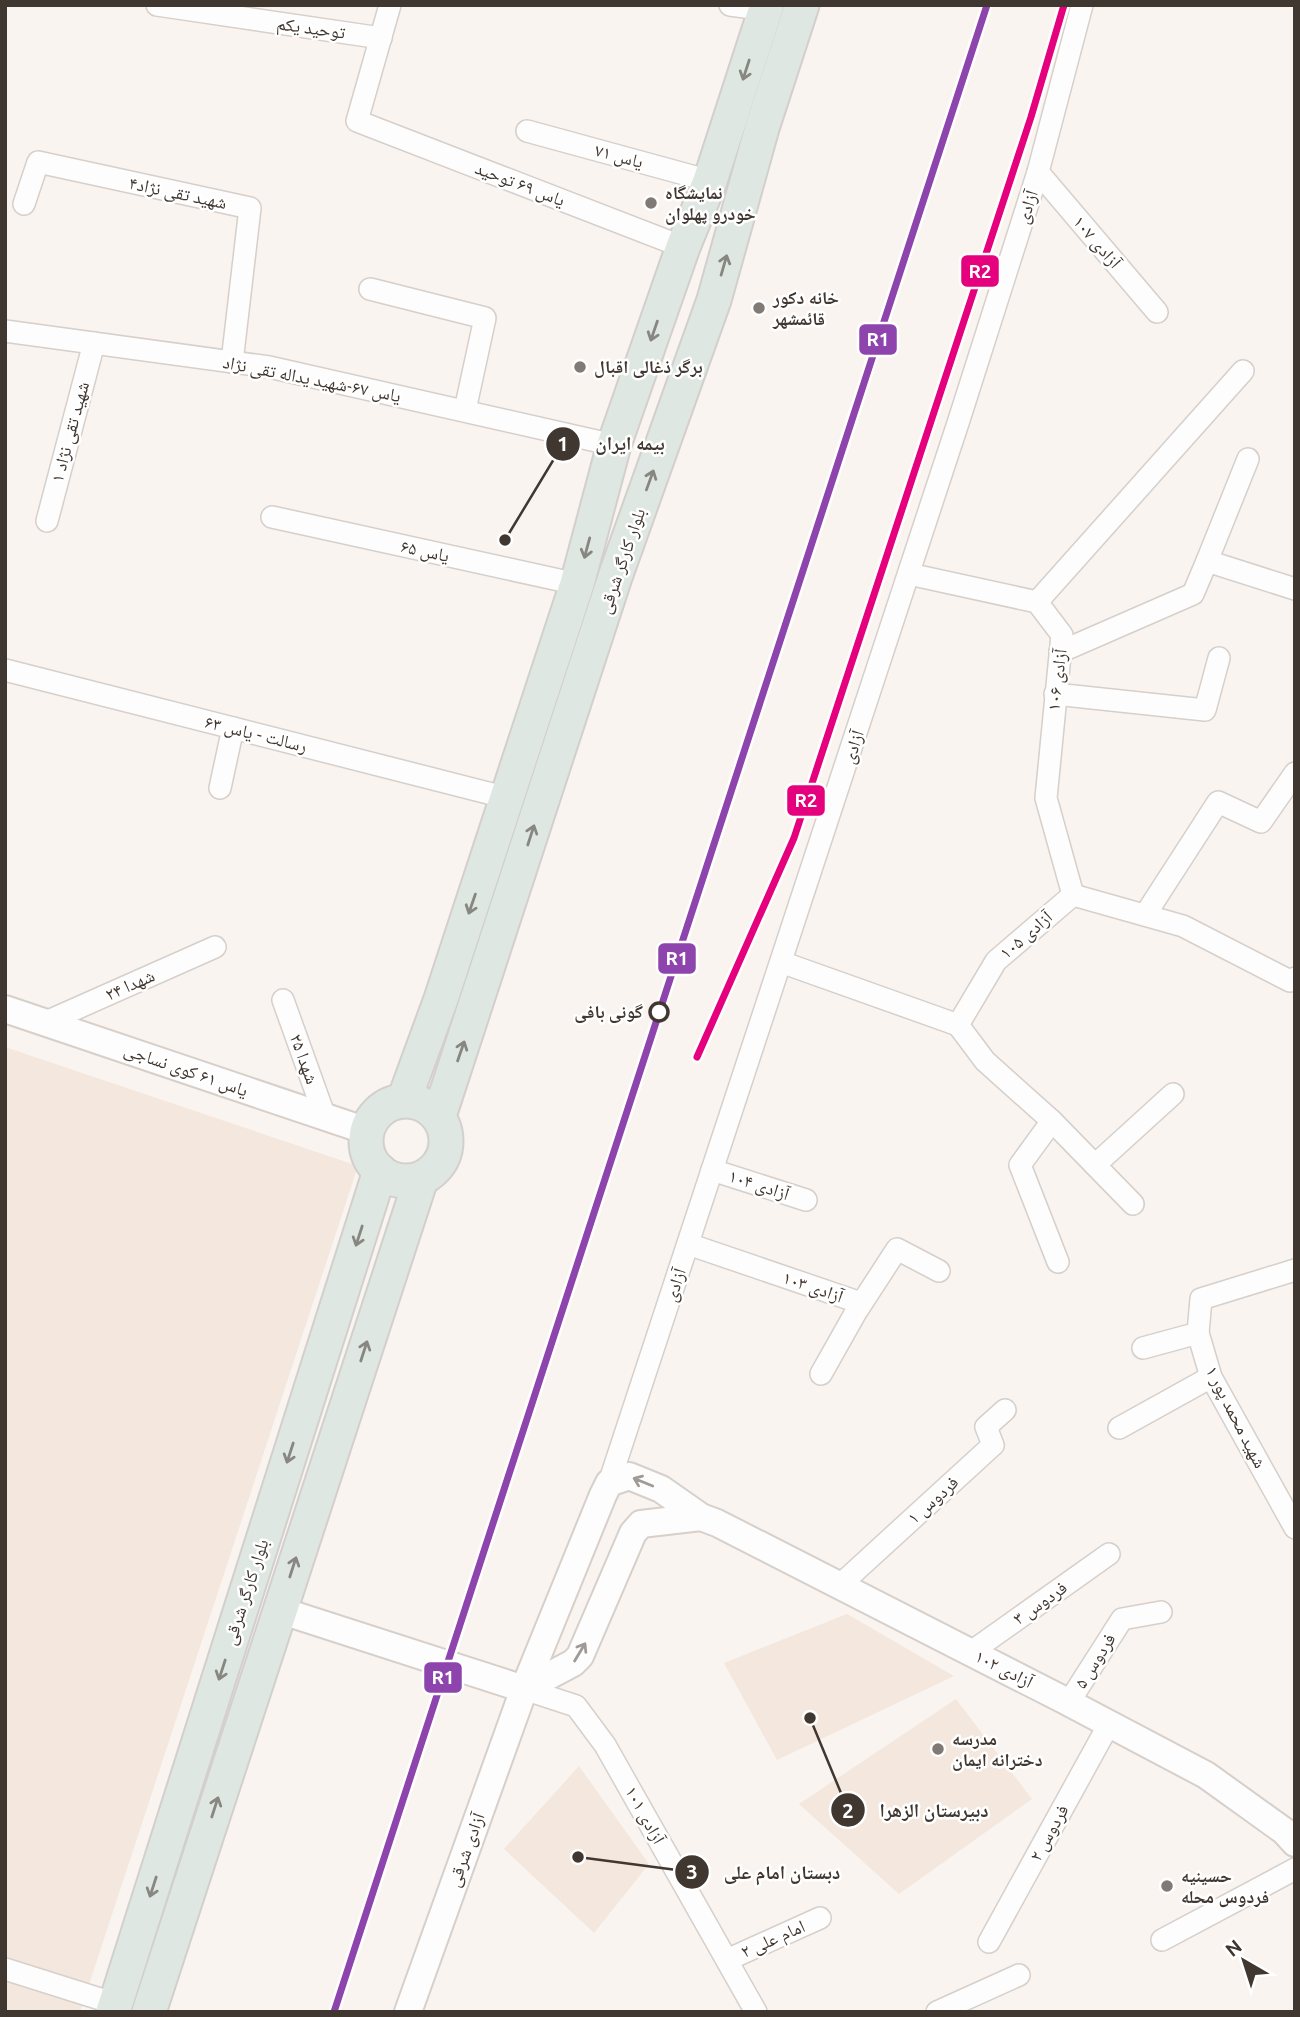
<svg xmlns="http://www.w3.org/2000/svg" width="1300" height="2017" viewBox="0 0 1300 2017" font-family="Ubuntu,'Noto Naskh Arabic',sans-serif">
<rect width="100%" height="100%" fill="#f9f4f0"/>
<g fill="#f4e7de">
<polygon points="5,1047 358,1166 80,2012 5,2012"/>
<polygon points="847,1614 954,1676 777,1760 724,1663"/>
<polygon points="956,1699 1032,1799 899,1894 799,1804"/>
<polygon points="579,1766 649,1864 594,1933 504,1849"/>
</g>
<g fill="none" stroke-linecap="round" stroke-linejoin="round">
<g stroke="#d6cfca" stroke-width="24">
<g id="minor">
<polyline points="157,5 381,38"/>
<polyline points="390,5 357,121 683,247"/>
<polyline points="730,5 766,10"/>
<polyline points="527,131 710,181"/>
<polyline points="1038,172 1157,312"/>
<polyline points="24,204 38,162 250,208 232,362"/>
<polyline points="370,289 485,318 465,410"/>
<polyline points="5,331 269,367 614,445"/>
<polyline points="1248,459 1207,561 1295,589"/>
<polyline points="272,517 577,584"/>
<polyline points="47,521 94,343"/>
<polyline points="909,574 1037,602 1062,635 1046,798 1073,895"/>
<polyline points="1037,602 1243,371"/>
<polyline points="1060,652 1193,594 1207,561"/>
<polyline points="5,670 508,798"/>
<polyline points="1055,694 1205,710 1219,658"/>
<polyline points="220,788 233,728"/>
<polyline points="1145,915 1218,802 1261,822 1295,773"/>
<polyline points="781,962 958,1025 996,961 1073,895 1183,926 1290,981 1295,978"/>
<polyline points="283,1000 325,1117"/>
<polyline points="46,1022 215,947"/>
<polyline points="958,1025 985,1061 1052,1121 1020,1165 1058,1262"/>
<polyline points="1052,1121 1133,1204"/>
<polyline points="1095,1165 1173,1094"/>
<polyline points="712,1170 806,1200"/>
<polyline points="688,1244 861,1303 821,1374"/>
<polyline points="1295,1270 1201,1299 1198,1333 1211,1377 1295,1528"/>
<polyline points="858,1309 897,1249 939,1271"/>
<polyline points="1143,1348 1198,1333"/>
<polyline points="1119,1428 1211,1377"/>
<polyline points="609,1483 959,420 1038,172 1082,5"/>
<polyline points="840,1585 993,1445 986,1427 1005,1410"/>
<polyline points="971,1652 1109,1554"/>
<polyline points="524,1689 576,1706 605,1745 756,2012"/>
<polyline points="1069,1702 1122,1619 1161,1612"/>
<polyline points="1162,1940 1295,1869"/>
<polyline points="989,1942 1109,1724"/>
<polyline points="727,1960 820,1918"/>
<polyline points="5,1969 116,2004"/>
<polyline points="937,2012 1019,1975"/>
</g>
</g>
<g stroke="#d6cfca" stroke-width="30">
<g id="tertiary">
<polyline points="5,1009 367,1131"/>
<polyline points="279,1610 524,1689"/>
<polyline points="524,1689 573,1663 580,1656 633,1533 641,1524 701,1517"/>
<polyline points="408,2012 524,1689 603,1495 609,1483 629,1476 661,1489 701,1517 717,1523 1062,1699 1206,1775 1284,1831 1295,1843"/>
</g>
</g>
<g stroke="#d3cfcc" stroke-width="37">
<g id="primary">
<polyline points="404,1100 441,999 577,584 614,445 683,247 710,181 767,5"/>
<circle cx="406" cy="1141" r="40"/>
<polyline points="439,1116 615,577 714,300 762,128 802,5"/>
<polyline points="113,2012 380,1171"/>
<polyline points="149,2012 421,1179"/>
</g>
</g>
<use href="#minor" stroke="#fefdfd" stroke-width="21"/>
<use href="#tertiary" stroke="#fefdfd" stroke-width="26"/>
<use href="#primary" stroke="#dee7e2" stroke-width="33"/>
<g stroke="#fff" stroke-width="12">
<polyline id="rail-1" points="334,2012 987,5"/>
</g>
<g stroke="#fff" stroke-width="12">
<polyline id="rail-2" points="697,1057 794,838 1031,117 1064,5"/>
</g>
<use href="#rail-1" stroke="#8e44ad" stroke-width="7"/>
<use href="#rail-2" stroke="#e5007d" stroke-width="7"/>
</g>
<defs><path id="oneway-shaft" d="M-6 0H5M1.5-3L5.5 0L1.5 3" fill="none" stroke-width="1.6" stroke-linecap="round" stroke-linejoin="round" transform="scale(1.75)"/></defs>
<g stroke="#888681">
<use href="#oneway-shaft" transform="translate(746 70) rotate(108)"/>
<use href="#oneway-shaft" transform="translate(724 265) rotate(-74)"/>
<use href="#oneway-shaft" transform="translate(654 331) rotate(109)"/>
<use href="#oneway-shaft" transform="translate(650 480) rotate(-70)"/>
<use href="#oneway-shaft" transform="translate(587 548) rotate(105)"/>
<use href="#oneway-shaft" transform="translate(531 835) rotate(-72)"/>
<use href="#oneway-shaft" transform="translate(472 904) rotate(109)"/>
<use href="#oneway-shaft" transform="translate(461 1051) rotate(-71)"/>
<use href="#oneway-shaft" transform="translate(359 1236) rotate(108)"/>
<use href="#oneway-shaft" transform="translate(364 1351) rotate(-72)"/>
<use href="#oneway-shaft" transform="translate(290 1453) rotate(108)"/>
<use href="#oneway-shaft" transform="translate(293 1567) rotate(-72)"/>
<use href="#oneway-shaft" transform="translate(222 1670) rotate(108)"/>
<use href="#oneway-shaft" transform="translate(215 1807) rotate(-72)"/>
<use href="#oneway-shaft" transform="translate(153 1887) rotate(108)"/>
</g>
<g stroke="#a09a97">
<use href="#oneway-shaft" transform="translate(643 1482) rotate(-158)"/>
<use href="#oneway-shaft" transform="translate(580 1652) rotate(-59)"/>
</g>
<g fill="#817974" stroke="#fff" stroke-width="2.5">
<circle cx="651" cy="203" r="7"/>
<circle cx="759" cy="308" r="7"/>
<circle cx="580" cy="367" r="7"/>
<circle cx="938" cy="1749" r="7"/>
<circle cx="1167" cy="1886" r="7"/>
</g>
<circle fill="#fff" stroke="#413731" stroke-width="3.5" cx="659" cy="1012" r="9"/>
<g text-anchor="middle" stroke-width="5" stroke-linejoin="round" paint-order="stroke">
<g font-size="18" fill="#413731" stroke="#fff">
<text transform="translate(311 28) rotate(8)" y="6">توحید یکم</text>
<text transform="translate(619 156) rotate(15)" y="6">یاس ۷۱</text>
<text transform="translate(520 184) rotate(21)" y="6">یاس ۶۹ توحید</text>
<text transform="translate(178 193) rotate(12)" y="6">شهید تقی نژاد۴</text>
<text transform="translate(1027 207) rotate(-72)" y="6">آزادی</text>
<text transform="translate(1097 242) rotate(49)" y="6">آزادی ۱۰۷</text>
<text transform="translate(312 379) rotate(11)" y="6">یاس ۶۷-شهید یداله تقی نژاد</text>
<text transform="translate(70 432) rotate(-75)" y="6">شهید تقی نژاد ۱</text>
<text transform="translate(425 551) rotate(12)" y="6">یاس ۶۵</text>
<text transform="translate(622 561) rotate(-71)" y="6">بلوار کارگر شرقی</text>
<text transform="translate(1057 680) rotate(-83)" y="6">آزادی ۱۰۶</text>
<text transform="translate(256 734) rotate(14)" y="6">رسالت - یاس ۶۳</text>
<text transform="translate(853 747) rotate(-72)" y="6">آزادی</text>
<text transform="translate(1026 935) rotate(-41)" y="6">آزادی ۱۰۵</text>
<text transform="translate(130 985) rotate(-24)" y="6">شهدا ۲۴</text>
<text transform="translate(304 1059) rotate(70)" y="6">شهدا ۲۵</text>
<text transform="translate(186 1070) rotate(19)" y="6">یاس ۶۱ کوی نساجی</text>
<text transform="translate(759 1185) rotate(18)" y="6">آزادی ۱۰۴</text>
<text transform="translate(675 1285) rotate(-72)" y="6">آزادی</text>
<text transform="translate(813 1287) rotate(19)" y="6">آزادی ۱۰۳</text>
<text transform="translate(1236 1417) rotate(63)" y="6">شهید محمد پور ۱</text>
<text transform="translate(933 1500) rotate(-42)" y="6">فردوس ۱</text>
<text transform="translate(246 1592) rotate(-72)" y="6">بلوار کارگر شرقی</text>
<text transform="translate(1040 1603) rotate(-35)" y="6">فردوس ۳</text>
<text transform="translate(1095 1661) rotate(-58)" y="6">فردوس ۵</text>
<text transform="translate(1004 1669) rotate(27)" y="6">آزادی ۱۰۲</text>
<text transform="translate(645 1815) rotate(61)" y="6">آزادی ۱۰۱</text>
<text transform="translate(1049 1833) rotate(-61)" y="6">فردوس ۲</text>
<text transform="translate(466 1850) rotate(-70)" y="6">آزادی شرقی</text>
<text transform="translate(773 1939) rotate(-24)" y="6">امام علی ۲</text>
</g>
<g font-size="18" font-weight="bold" fill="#413731" stroke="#fff" text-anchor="start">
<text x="665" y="199">نمایشگاه<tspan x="665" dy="21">خودرو پهلوان</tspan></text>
<text x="773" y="304">خانه دکور<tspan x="773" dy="21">قائمشهر</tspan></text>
<text x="594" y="373">برگر ذغالی اقبال</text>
<text x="952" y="1745">مدرسه<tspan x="952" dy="21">دخترانه ایمان</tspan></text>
<text x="1181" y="1882">حسینیه<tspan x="1181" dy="21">فردوس محله</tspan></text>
</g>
<g font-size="18" font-weight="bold" fill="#413731" stroke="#fff" text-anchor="end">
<text x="643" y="1018">گونی بافی</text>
</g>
</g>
<path fill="none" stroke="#413731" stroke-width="2.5" d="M505 540L563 444M810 1718L848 1810M578 1857L692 1872"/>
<g fill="#413731" stroke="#fff" stroke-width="2.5">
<circle cx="505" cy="540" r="7"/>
<circle cx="810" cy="1718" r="7"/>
<circle cx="578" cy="1857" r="7"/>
<circle cx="563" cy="444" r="18"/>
<circle cx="848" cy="1810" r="18"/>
<circle cx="692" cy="1872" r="18"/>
</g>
<g font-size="21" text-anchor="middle" font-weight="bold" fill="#fff">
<text x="563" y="451">1</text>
<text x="848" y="1818">2</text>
<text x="692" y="1879">3</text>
</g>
<g font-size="19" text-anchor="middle" font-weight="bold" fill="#413731" stroke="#fff" stroke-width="5" stroke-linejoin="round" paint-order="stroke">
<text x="630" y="450">بیمه ایران</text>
<text x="934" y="1817">دبیرستان الزهرا</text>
<text x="782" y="1879">دبستان امام علی</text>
</g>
<g stroke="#fff" stroke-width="2.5">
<rect x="960" y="254" width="40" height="34" rx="7" fill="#e5007d"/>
<rect x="858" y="323" width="40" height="33" rx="7" fill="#8e44ad"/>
<rect x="786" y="784" width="40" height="33" rx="7" fill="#e5007d"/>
<rect x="657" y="942" width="40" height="33" rx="7" fill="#8e44ad"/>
<rect x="423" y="1661" width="40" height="33" rx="7" fill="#8e44ad"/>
</g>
<g font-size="19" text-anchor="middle" font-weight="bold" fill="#fff">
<text x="980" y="278">R2</text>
<text x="878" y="346">R1</text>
<text x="806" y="807">R2</text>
<text x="677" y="965">R1</text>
<text x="443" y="1684">R1</text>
</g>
<rect width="1300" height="2017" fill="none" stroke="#413731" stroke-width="14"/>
<g transform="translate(1244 1961) rotate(321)" stroke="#ffffff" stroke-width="5" paint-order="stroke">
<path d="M0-5L12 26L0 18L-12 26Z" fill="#413731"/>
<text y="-10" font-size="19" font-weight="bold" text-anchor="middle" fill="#413731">N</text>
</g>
</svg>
